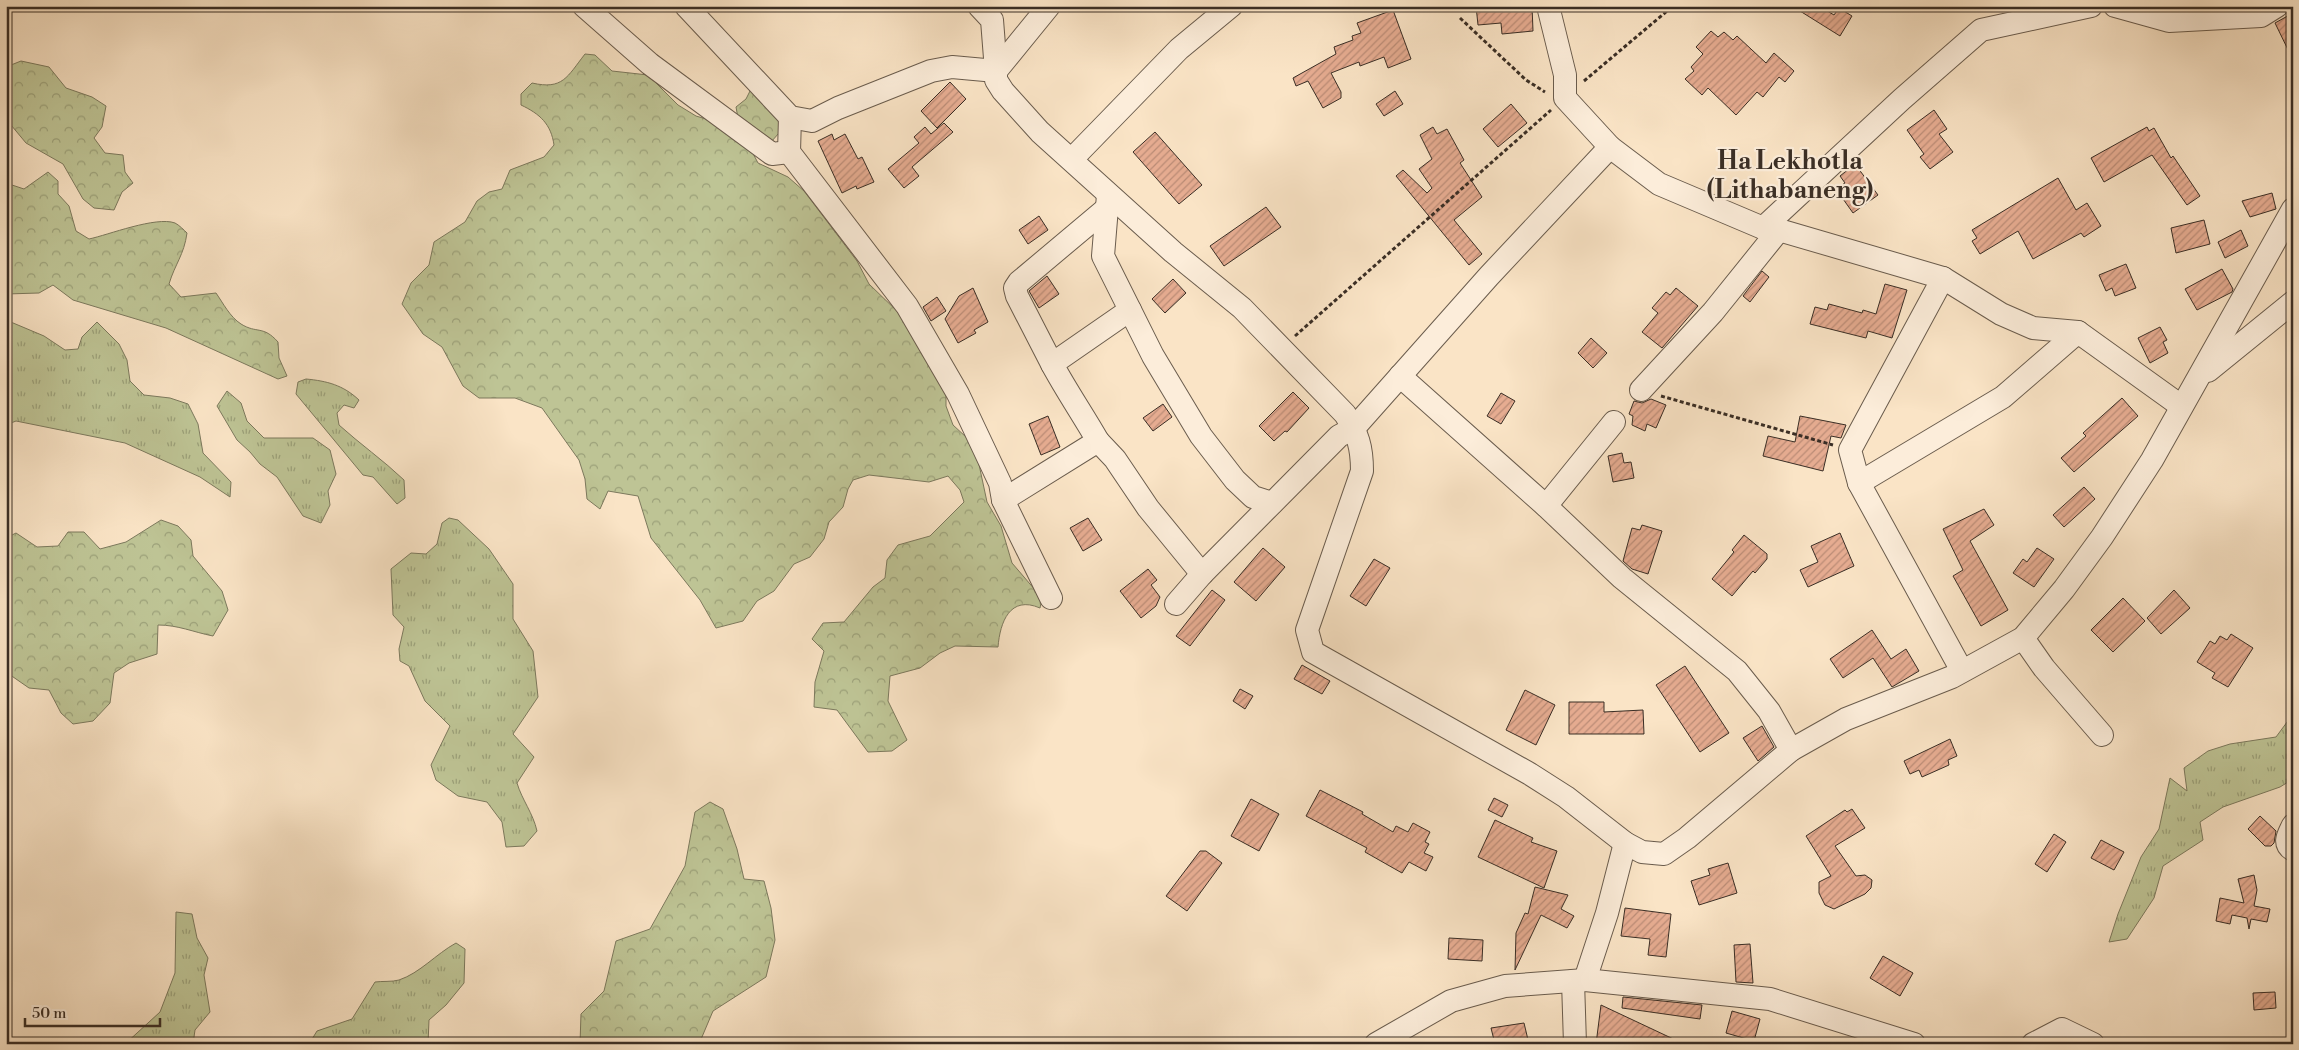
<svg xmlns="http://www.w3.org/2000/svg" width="2299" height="1050" viewBox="0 0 2299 1050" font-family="'Libre Bodoni',serif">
<defs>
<pattern id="grass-tufts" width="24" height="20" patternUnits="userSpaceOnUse" patternTransform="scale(1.25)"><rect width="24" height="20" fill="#bec495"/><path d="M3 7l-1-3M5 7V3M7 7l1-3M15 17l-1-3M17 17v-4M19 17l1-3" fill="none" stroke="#9ba079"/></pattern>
<pattern id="forest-crowns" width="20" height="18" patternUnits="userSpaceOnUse" patternTransform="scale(1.25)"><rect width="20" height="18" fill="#bec495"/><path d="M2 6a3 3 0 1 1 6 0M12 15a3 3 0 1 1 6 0" fill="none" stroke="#9ba079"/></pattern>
<pattern id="building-hatch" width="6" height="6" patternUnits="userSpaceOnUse" patternTransform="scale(1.25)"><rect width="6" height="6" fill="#e6ac91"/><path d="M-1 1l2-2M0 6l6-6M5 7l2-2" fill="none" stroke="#bb8c76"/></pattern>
</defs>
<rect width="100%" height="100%" fill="#fae4c6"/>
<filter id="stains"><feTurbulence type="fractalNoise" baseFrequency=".004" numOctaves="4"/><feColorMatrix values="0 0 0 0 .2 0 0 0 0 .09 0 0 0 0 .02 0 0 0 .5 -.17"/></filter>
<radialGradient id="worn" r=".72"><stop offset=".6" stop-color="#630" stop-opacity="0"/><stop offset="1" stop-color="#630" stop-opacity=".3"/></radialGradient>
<g fill="url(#grass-tufts)" stroke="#7c795d">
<polygon points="6,320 44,336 65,350 78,349 82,337 97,322 119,344 127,360 130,381 144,395 170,398 188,404 198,424 203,453 231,482 230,497 200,477 125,443 16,421 6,425"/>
<path d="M 306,379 C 327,381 343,385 359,400 L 354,408 L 344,405 L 337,413 L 339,425 C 360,444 383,460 404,480 L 405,498 L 397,504 L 373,477 L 363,475 L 296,394 L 298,382 Z"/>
<polygon points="227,391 241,403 247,421 264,438 313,438 330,450 336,474 328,491 330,505 321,523 303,516 277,477 260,464 250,452 237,440 217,406"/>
<path d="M 449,518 L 458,520 L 489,549 L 513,584 L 513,619 L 533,651 L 538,697 L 513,734 L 534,757 L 517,783 C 522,800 533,813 537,831 L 524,846 L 506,847 L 502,822 L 487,802 L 458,796 L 436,780 L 431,765 L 450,726 L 425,701 L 409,666 L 400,661 L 399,649 L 404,627 L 393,615 L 391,569 L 411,553 L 426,554 L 437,544 L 442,523 Z"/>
<polygon points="2293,714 2293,779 2280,787 2223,807 2200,822 2203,840 2163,866 2154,898 2127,939 2109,942 2118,914 2141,857 2159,829 2170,778 2187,791 2184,768 2208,751 2230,744 2276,737"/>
<polygon points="176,912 192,914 197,938 208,958 204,975 210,1012 195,1030 193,1044 125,1044 160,1012 175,973"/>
<path d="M 456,943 L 465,949 L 464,983 L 446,1005 L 429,1020 L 428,1044 L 309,1044 L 317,1031 L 352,1019 L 375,982 C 382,981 392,982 399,980 C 420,973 436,954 456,943 Z"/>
</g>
<g fill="url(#forest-crowns)" stroke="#7c795d">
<path d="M 585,54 L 595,55 L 612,71 L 648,75 L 678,105 L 696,116 L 716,122 L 749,146 L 758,163 L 788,177 L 804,191 L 857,261 L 869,284 L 899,313 L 946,390 L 946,406 L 953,425 L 966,437 L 977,455 L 987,502 L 1001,526 L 1012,563 L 1042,598 L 1040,608 C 1010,595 1000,622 998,647 L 955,646 L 940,653 L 920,668 L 890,676 L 888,701 L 907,740 L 892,751 L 868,752 L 837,710 L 814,707 L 815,682 L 824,651 L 812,639 L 823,623 L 844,622 L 873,587 L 885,578 L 887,560 L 898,545 L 930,536 L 964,502 L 960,490 L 948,476 L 929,482 L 869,475 L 853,480 L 848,489 L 843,507 L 829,522 L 824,539 L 810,557 L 794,564 L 774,591 L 757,601 L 743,621 L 716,628 L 700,600 L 651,538 L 638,496 L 608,491 L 600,509 L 587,499 L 585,479 L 579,460 L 542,408 L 515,398 L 479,398 L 463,386 L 442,347 L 423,334 L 402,304 L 411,283 L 429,265 L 434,242 L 465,222 L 477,201 L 489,192 L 502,189 L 510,170 L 544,157 L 554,145 C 551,124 540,114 521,105 L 521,94 L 532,83 C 563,90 567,77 585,54 Z"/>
<polygon points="21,61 49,67 66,88 92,97 106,106 102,127 94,138 105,153 123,155 125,172 133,183 122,192 114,210 94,208 83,199 63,164 26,143 6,119 6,67"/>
<polygon points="752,87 782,113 779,133 771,142 738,118 736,107 746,99"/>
<path d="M 48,172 L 58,181 L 58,194 L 69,206 L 76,231 L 89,239 C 108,235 156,216 175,223 C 179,225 184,230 187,233 C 184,255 175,264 169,284 L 181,297 L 216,293 C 223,303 230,317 241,324 C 257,334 263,325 278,342 L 279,358 L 287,376 L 278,379 L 166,328 L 73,300 L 53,285 L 39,293 L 6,294 L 6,183 L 24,189 Z"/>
<path d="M 161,520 L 178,526 L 191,540 L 193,556 L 222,591 L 228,610 L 213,636 C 193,632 178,625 158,625 L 157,654 L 129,663 L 114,673 L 110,703 L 93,721 L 73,724 L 61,713 L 49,690 L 29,688 L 6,672 L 6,538 L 16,533 L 37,547 L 58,546 L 68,532 L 84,532 L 100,549 L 126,542 Z"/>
<polygon points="710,802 723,809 737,849 744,879 764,881 771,908 775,940 766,977 713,1011 699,1044 580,1044 581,1014 604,991 616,941 650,929 685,866 695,812"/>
</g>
<g fill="url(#building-hatch)" stroke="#3a2e25">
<polygon points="1476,6 1532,6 1533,31 1502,34 1501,23 1478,25"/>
<polygon points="1792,6 1819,6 1834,15 1839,8 1852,16 1840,36"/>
<polygon points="1393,10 1411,59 1388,68 1384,57 1360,66 1359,62 1331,73 1341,92 1341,98 1323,108 1308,81 1296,86 1293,78 1336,54 1334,47 1353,40 1352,36 1361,33 1357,23"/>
<polygon points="2293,13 2293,60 2275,23"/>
<polygon points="1711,31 1718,37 1724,32 1733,40 1737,36 1766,63 1774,53 1794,71 1785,82 1779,77 1763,97 1757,92 1736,115 1708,88 1702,95 1685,79 1694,71 1691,67 1703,54 1696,47"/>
<polygon points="950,82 966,99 937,128 921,111"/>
<polygon points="1395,91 1403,104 1384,116 1376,104"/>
<polygon points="1511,104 1527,123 1498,147 1483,129"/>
<polygon points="1934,110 1947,129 1939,134 1953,152 1930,169 1920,157 1924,154 1907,130"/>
<polygon points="944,123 953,132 912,167 919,176 904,188 888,169 919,143 914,137 925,127 931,134"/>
<polygon points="1433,127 1437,134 1447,129 1464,160 1460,163 1482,197 1454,220 1482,254 1469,265 1396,176 1403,170 1427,193 1432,188 1419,169 1432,159 1420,135"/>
<polygon points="2147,127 2149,131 2154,128 2171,158 2173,156 2200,196 2187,205 2152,155 2104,182 2091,158"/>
<polygon points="1155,132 1202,185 1179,204 1133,152"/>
<polygon points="832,134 834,140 845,134 858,159 862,157 874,182 857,189 856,186 842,193 818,141"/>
<polygon points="1855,164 1878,195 1853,213 1836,189 1845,183 1840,176"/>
<polygon points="2058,178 2076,210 2087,203 2101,226 2084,237 2081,233 2033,259 2018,231 1980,254 1972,241 1977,238 1972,230"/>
<polygon points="2272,193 2276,209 2250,217 2242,201"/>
<polygon points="1266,207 1281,227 1224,266 1210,246"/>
<polygon points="1039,216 1048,230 1028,244 1019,230"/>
<polygon points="2204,220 2210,244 2176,253 2171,228"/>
<polygon points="2241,230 2248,246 2225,258 2218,242"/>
<polygon points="2126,264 2136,288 2115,296 2112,288 2106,291 2099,275"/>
<polygon points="2222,269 2233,289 2232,292 2197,310 2185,289"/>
<polygon points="1762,271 1769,277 1750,302 1743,296"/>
<polygon points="1047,276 1059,294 1039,308 1029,291"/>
<polygon points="1173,279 1186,293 1165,313 1152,299"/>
<polygon points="1885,284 1907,290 1892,338 1868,331 1866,338 1810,324 1815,307 1827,310 1829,304 1862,313 1863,310 1876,314"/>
<polygon points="973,288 988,322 974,330 976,333 958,343 945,319 959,296"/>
<polygon points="1676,288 1698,306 1662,348 1642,332 1658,313 1652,308 1666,292 1670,295"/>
<polygon points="937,297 946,311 931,321 923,307"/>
<polygon points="2160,327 2167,340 2163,342 2168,353 2150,363 2138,338"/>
<polygon points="1591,338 1607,353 1593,368 1578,353"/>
<polygon points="1293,392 1309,408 1287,432 1285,431 1274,441 1259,426"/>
<polygon points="1501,393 1515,401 1501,424 1487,416"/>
<polygon points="2122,398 2138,416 2074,472 2061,458 2086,436 2083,433"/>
<polygon points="1651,399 1666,405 1656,428 1647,424 1645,431 1632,425 1633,416 1629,414 1634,401 1642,403"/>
<polygon points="1163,404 1172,417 1153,431 1143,418"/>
<polygon points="1048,416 1060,447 1041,455 1029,424"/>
<polygon points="1800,416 1846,425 1841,438 1831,436 1823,471 1763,456 1768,436 1795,442"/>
<polygon points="1622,453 1624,463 1631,462 1634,478 1613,482 1608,456"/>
<polygon points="2084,487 2095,499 2064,527 2053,515"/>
<polygon points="1984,509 1994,525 1970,541 2008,610 1981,626 1953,576 1963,570 1943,529"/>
<polygon points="1088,518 1102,540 1083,551 1070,528"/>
<polygon points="1642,525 1662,531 1648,574 1632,569 1623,561 1632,528 1640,530"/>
<polygon points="1840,533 1854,566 1808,587 1800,570 1818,562 1811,546"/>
<polygon points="1744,535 1767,554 1767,559 1755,573 1753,571 1732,596 1712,579 1734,552 1732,550"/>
<polygon points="1263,548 1285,567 1256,601 1234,582"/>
<polygon points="2037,548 2054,559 2034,587 2013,573 2023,559 2027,562"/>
<polygon points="1374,559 1390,568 1366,606 1350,596"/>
<polygon points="1148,569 1157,580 1151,585 1160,597 1156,606 1141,618 1120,591"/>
<polygon points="1212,590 1225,600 1190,646 1176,636"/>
<polygon points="2174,590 2190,608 2161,634 2147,618"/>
<polygon points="2123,598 2145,621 2113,652 2091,630"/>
<polygon points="1872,630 1891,659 1906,649 1919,671 1892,687 1873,658 1843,678 1830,659"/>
<polygon points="2231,634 2253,648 2228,687 2212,678 2215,673 2197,662 2210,641 2215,644 2220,636 2227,640"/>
<polygon points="1302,665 1330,681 1322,694 1294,679"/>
<polygon points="1685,666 1729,733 1700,752 1656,685"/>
<polygon points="1240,689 1253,696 1245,709 1233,701"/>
<polygon points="1525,690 1555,705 1536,745 1506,730"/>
<polygon points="1569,702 1604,702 1604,712 1643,710 1644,734 1569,734"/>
<polygon points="1762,726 1774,747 1758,761 1743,738"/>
<polygon points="1950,739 1957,756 1948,760 1949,765 1922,777 1919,770 1910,774 1904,761"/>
<polygon points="1320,790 1363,812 1362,814 1393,832 1396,826 1408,832 1413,823 1430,832 1425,842 1429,844 1424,853 1433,857 1426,871 1409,862 1402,873 1365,852 1367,848 1306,816"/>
<polygon points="1494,798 1508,805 1502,817 1488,810"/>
<polygon points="1251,799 1279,814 1259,851 1231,836"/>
<polygon points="1852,809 1865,828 1835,846 1856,876 1865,875 1872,880 1871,888 1865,894 1834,909 1825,905 1819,893 1819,882 1831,876 1806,836 1845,810 1847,812"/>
<polygon points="2260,816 2276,831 2274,843 2271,846 2265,846 2248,829"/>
<polygon points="1495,820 1533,838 1531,842 1557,851 1544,888 1478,857"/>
<polygon points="2054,834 2066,842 2047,872 2035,864"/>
<polygon points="2101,840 2124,852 2114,870 2091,858"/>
<polygon points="1200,851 1206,851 1222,863 1187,911 1166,896"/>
<polygon points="1728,863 1737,893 1699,905 1691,881 1710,875 1708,869"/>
<polygon points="2254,875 2257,890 2254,906 2270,909 2267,922 2251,919 2249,929 2247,918 2232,915 2230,924 2216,921 2220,898 2244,903 2238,879"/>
<polygon points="1535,887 1568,895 1561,909 1574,916 1567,928 1541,915 1515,970 1516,933 1525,913 1528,914"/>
<polygon points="1625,908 1671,914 1666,957 1648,955 1650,939 1621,936"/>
<polygon points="1449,938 1483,940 1482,961 1448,959"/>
<polygon points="1750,944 1753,983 1736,982 1734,945"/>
<polygon points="1883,956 1913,973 1900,996 1870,978"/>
<polygon points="2275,992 2276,1008 2254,1010 2253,993"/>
<polygon points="1623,997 1702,1005 1700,1019 1622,1008"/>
<polygon points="1601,1005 1684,1044 1596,1044"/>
<polygon points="1732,1011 1760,1019 1754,1041 1726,1033"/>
<polygon points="1524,1023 1529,1044 1495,1044 1491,1028"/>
</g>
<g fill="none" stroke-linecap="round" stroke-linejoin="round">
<g stroke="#6a5c4d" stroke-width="24">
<g id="minor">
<polyline points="584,6 650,64 772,154 789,152"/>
<polyline points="686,6 790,117 812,121 838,108 931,71 952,67 996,71 992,20 979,6"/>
<path d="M 1049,6 L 996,71 L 996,80 L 1003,91 L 1040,132 L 1173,252 L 1242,308 L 1345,414 C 1358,434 1362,447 1362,471 L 1307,630 L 1313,652 L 1530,774 L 1566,797 L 1625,843 L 1642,852 L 1664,854 L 1687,838 L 1791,750 L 1846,719 L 1952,677 L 2023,638 L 2064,589 L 2102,537 L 2152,460 L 2293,209"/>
<polyline points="1548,6 1565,75 1565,98 1610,147"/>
<polyline points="2115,6 2169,21 2261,16 2277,6"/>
<polyline points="790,117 789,152 907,306 958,394 1000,483 1003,500 1051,598"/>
<polyline points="1072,159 1179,49 1231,6"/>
<polyline points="1108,195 1103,256 1153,356 1201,436 1235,480 1253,497 1272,503"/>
<polyline points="1943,278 1850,450 1859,483 1962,671"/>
<polyline points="2078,332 2033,328 2001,314 1943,278 1779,230 1763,228 1902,99 1981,30 2091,6"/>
<polyline points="1052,364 1017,296 1015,288 1019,282 1106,209"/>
<polyline points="2208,371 2293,302"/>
<polyline points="1400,376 1546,506 1622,578 1737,671 1769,711 1791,750"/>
<polyline points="1641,390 1713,312 1779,230"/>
<path d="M 1098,441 C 1083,415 1066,390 1052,364 L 1130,310"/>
<polyline points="1859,483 2003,397 2078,332 2181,406"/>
<polyline points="1003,500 1098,441 1115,459 1148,508 1202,574"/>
<polyline points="1546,506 1614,422"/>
<polyline points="1176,604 1202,574 1339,436 1354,428 1489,276 1610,147 1659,184 1763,228"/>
<polyline points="2023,638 2044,668 2102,735"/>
<path d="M 2293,825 C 2289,834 2282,843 2293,850"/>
<polyline points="1585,980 1607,913 1625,843"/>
<polyline points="1573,981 1575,1044"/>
<polyline points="1376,1044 1451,1001 1505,986 1585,980 1770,999 1914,1044"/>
<polyline points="2033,1044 2062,1029 2093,1044"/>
</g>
</g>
<g stroke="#3a2e25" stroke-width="3" stroke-dasharray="4 2.5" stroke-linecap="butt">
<polyline points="1460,18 1526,80 1545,92"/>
<polyline points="1584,81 1673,6"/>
<polyline points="1295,336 1551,110"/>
<polyline points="1661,396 1833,445"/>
</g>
<use href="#minor" stroke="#fcedda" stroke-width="22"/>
</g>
<g text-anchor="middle" stroke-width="4.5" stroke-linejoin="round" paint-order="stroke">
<g font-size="25" font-weight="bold" fill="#3a2e25" stroke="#fcedda">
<text x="1790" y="169">Ha Lekhotla<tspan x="1790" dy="29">(Lithabaneng)</tspan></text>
</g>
</g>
<rect width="2299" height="1050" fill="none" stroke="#fae4c6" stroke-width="25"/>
<rect x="8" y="8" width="2284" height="1035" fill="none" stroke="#3a2e25" stroke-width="2.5"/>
<rect x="12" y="12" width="2274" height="1025" fill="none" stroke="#3a2e25"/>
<path d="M25 1018v8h135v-8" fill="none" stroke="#3a2e25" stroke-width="2.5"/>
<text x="32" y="1018" font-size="15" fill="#3a2e25" stroke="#fcedda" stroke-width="4" paint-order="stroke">50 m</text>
<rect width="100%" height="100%" filter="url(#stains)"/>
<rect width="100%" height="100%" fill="url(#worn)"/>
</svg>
